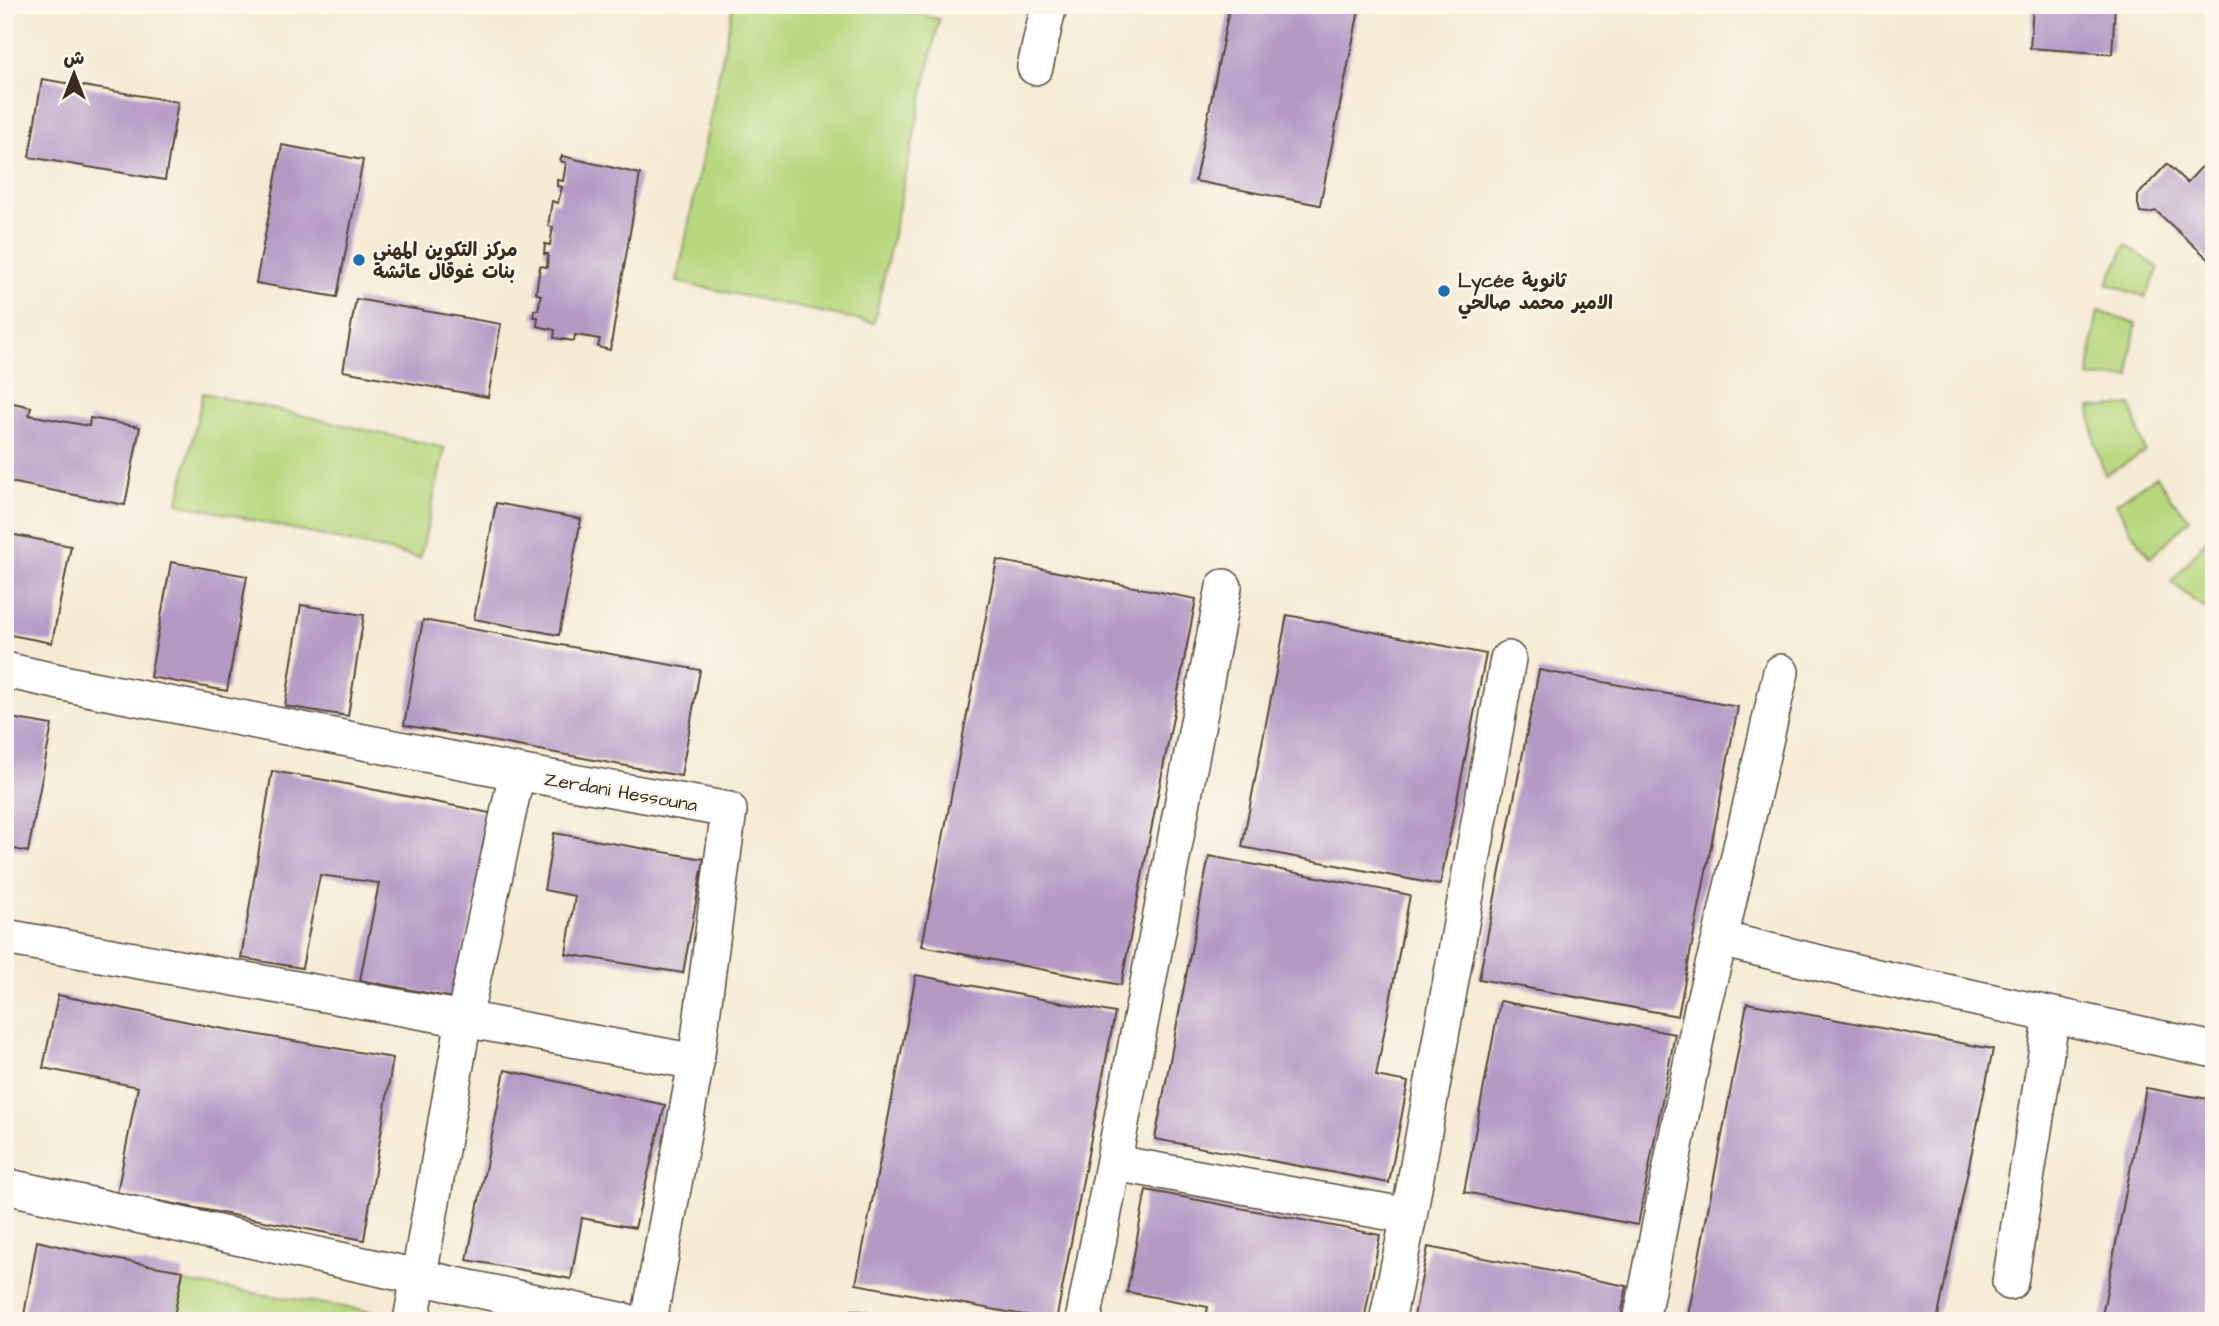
<svg xmlns="http://www.w3.org/2000/svg" width="2219" height="1326" viewBox="0 0 2219 1326" font-family="'Architects Daughter','Playpen Sans Arabic',sans-serif">
<rect width="100%" height="100%" fill="#fbf7ec"/>
<filter id="ink" filterUnits="userSpaceOnUse"><feTurbulence type="fractalNoise" baseFrequency=".0143" numOctaves="2"/><feDisplacementMap in="SourceGraphic" scale="14" xChannelSelector="R" yChannelSelector="G"/><feConvolveMatrix kernelMatrix="1 2 1 2 8 2 1 2 1" color-interpolation-filters="sRGB"/></filter>
<filter id="wash" filterUnits="userSpaceOnUse"><feTurbulence type="fractalNoise" baseFrequency=".00686" numOctaves="4" result="noise"/><feDisplacementMap in="SourceGraphic" scale="28" xChannelSelector="R" yChannelSelector="G"/><feGaussianBlur stdDeviation="1.57" result="paint"/><feColorMatrix in="noise" values="0 0 0 0 0 0 0 0 0 0 0 0 0 0 0 0 0 1.4 0 .05"/><feComposite in="paint" operator="in"/></filter>
<g filter="url(#wash)">
<rect width="100%" height="100%" fill="#f5ead4"/>
<g fill="#b7d77e" stroke="#79804e" stroke-width="2">
<polygon points="733,5 877,5 939,19 874,323 677,282"/>
<polygon points="2126,245 2159,268 2145,297 2107,284"/>
<polygon points="2098,311 2136,324 2131,353 2130,377 2089,378 2092,344"/>
<polygon points="203,393 445,448 420,558 178,503"/>
<polygon points="2131,405 2145,452 2105,475 2095,443 2090,408"/>
<polygon points="2157,476 2171,499 2190,519 2150,558 2131,531 2116,503"/>
<polygon points="2209,536 2214,540 2214,614 2193,600 2172,582"/>
<polygon points="183,1282 382,1313 381,1321 174,1321"/>
</g>
<g id="blocks">
<g fill="#b499c5">
<polygon points="1230,5 1360,5 1320,205 1195,181"/>
<polygon points="2033,5 2115,5 2112,54 2030,48"/>
<polygon points="42,79 178,102 165,180 29,157"/>
<polygon points="282,145 363,160 337,297 256,283"/>
<polygon points="562,156 640,174 610,350 598,347 600,339 575,335 574,341 554,338 555,330 537,326 538,317 533,317 534,310 538,310 541,295 536,293 540,266 547,267 548,254 544,254 545,244 550,245 553,227 548,226 552,201 558,203 562,187 557,186 557,180 563,181 566,163 560,161"/>
<polygon points="2206,162 2214,169 2214,264 2156,211 2149,213 2140,212 2138,204 2138,195 2167,164 2187,183"/>
<polygon points="356,299 501,324 488,397 343,371"/>
<polygon points="5,401 31,407 29,415 89,426 90,418 140,427 125,505 5,481"/>
<polygon points="496,503 581,519 559,635 474,619"/>
<polygon points="5,533 71,546 52,643 5,634"/>
<polygon points="997,560 1196,599 1121,985 922,946"/>
<polygon points="171,562 247,576 227,691 150,677"/>
<polygon points="301,605 364,615 348,716 285,706"/>
<polygon points="1287,615 1486,654 1440,885 1242,847"/>
<polygon points="423,620 700,670 681,776 404,725"/>
<polygon points="1539,670 1738,707 1678,1016 1479,979"/>
<polygon points="5,717 52,725 28,852 5,847"/>
<polygon points="272,771 336,782 495,814 453,998 360,980 379,883 320,875 302,968 241,958"/>
<polygon points="554,833 704,859 683,973 566,954 575,896 544,890"/>
<polygon points="1209,856 1410,895 1376,1076 1408,1082 1389,1183 1155,1139"/>
<polygon points="916,975 1115,1013 1056,1321 856,1284"/>
<polygon points="58,995 213,1027 393,1058 364,1240 117,1193 138,1087 43,1068"/>
<polygon points="1500,1001 1675,1034 1638,1225 1464,1192"/>
<polygon points="1747,1003 1993,1049 1937,1321 1687,1321"/>
<polygon points="505,1070 665,1105 635,1228 582,1218 571,1279 467,1260"/>
<polygon points="2146,1088 2214,1100 2214,1321 2101,1321"/>
<polygon points="1146,1190 1380,1235 1364,1321 1205,1321 1208,1307 1127,1292"/>
<polygon points="37,1241 108,1258 183,1271 173,1321 23,1321"/>
<polygon points="1428,1247 1627,1286 1620,1321 1413,1321"/>
<polygon points="852,1310 902,1319 902,1321 850,1321"/>
</g>
</g>
</g>
<g filter="url(#ink)">
<use href="#blocks" fill-opacity="0" stroke="#574739" stroke-width="2"/>
<g fill="none" stroke-linecap="round" stroke-linejoin="round">
<g stroke="#574739" stroke-width="38">
<g id="minor">
<polyline points="1035,67 1049,5"/>
<polyline points="5,670 82,687 517,772 729,810 696,1062 649,1321"/>
<polyline points="5,937 464,1019 696,1062"/>
<polyline points="1720,939 1873,976 2214,1050"/>
<polyline points="1115,1163 1409,1216"/>
<polyline points="5,1186 418,1277 625,1321"/>
<polyline points="2010,1282 2052,1015"/>
<polyline points="411,1321 464,1019 517,772"/>
<polyline points="1083,1321 1224,587"/>
<polyline points="1387,1321 1409,1216 1508,659"/>
<polyline points="1641,1321 1702,1008 1720,939 1781,672"/>
</g>
</g>
<use href="#minor" stroke="#fff" stroke-width="35"/>
</g>
</g>
<g fill="#1f6fb2" stroke="#fbf7ec" stroke-width="2.5">
<circle cx="359" cy="260" r="7"/>
<circle cx="1444" cy="291" r="7"/>
</g>
<g text-anchor="middle" stroke-width="5" stroke-linejoin="round" paint-order="stroke">
<g font-size="19" font-weight="bold" fill="#3b2a1e" stroke="#fbf7ec" text-anchor="start">
<text x="373" y="256">مركز التكوين المهني<tspan x="373" dy="22">بنات غوقال عائشة</tspan></text>
<text x="1458" y="287">Lycée ثانوية<tspan x="1458" dy="22">الامير محمد صالحي</tspan></text>
</g>
<g font-size="19" fill="#3b2a1e" stroke="#fbf7ec">
<text transform="translate(621 791) rotate(10)" y="7">Zerdani Hessouna</text>
</g>
</g>
<rect width="2219" height="1326" fill="none" stroke="#fbf7ec" stroke-width="28"/>
<g transform="translate(74 74)" stroke="#fbf7ec" stroke-width="5" paint-order="stroke">
<path d="M0-5L12 26L0 18L-12 26Z" fill="#3b2a1e"/>
<text y="-10" font-size="19" font-weight="bold" text-anchor="middle" fill="#3b2a1e">ش</text>
</g>
</svg>
